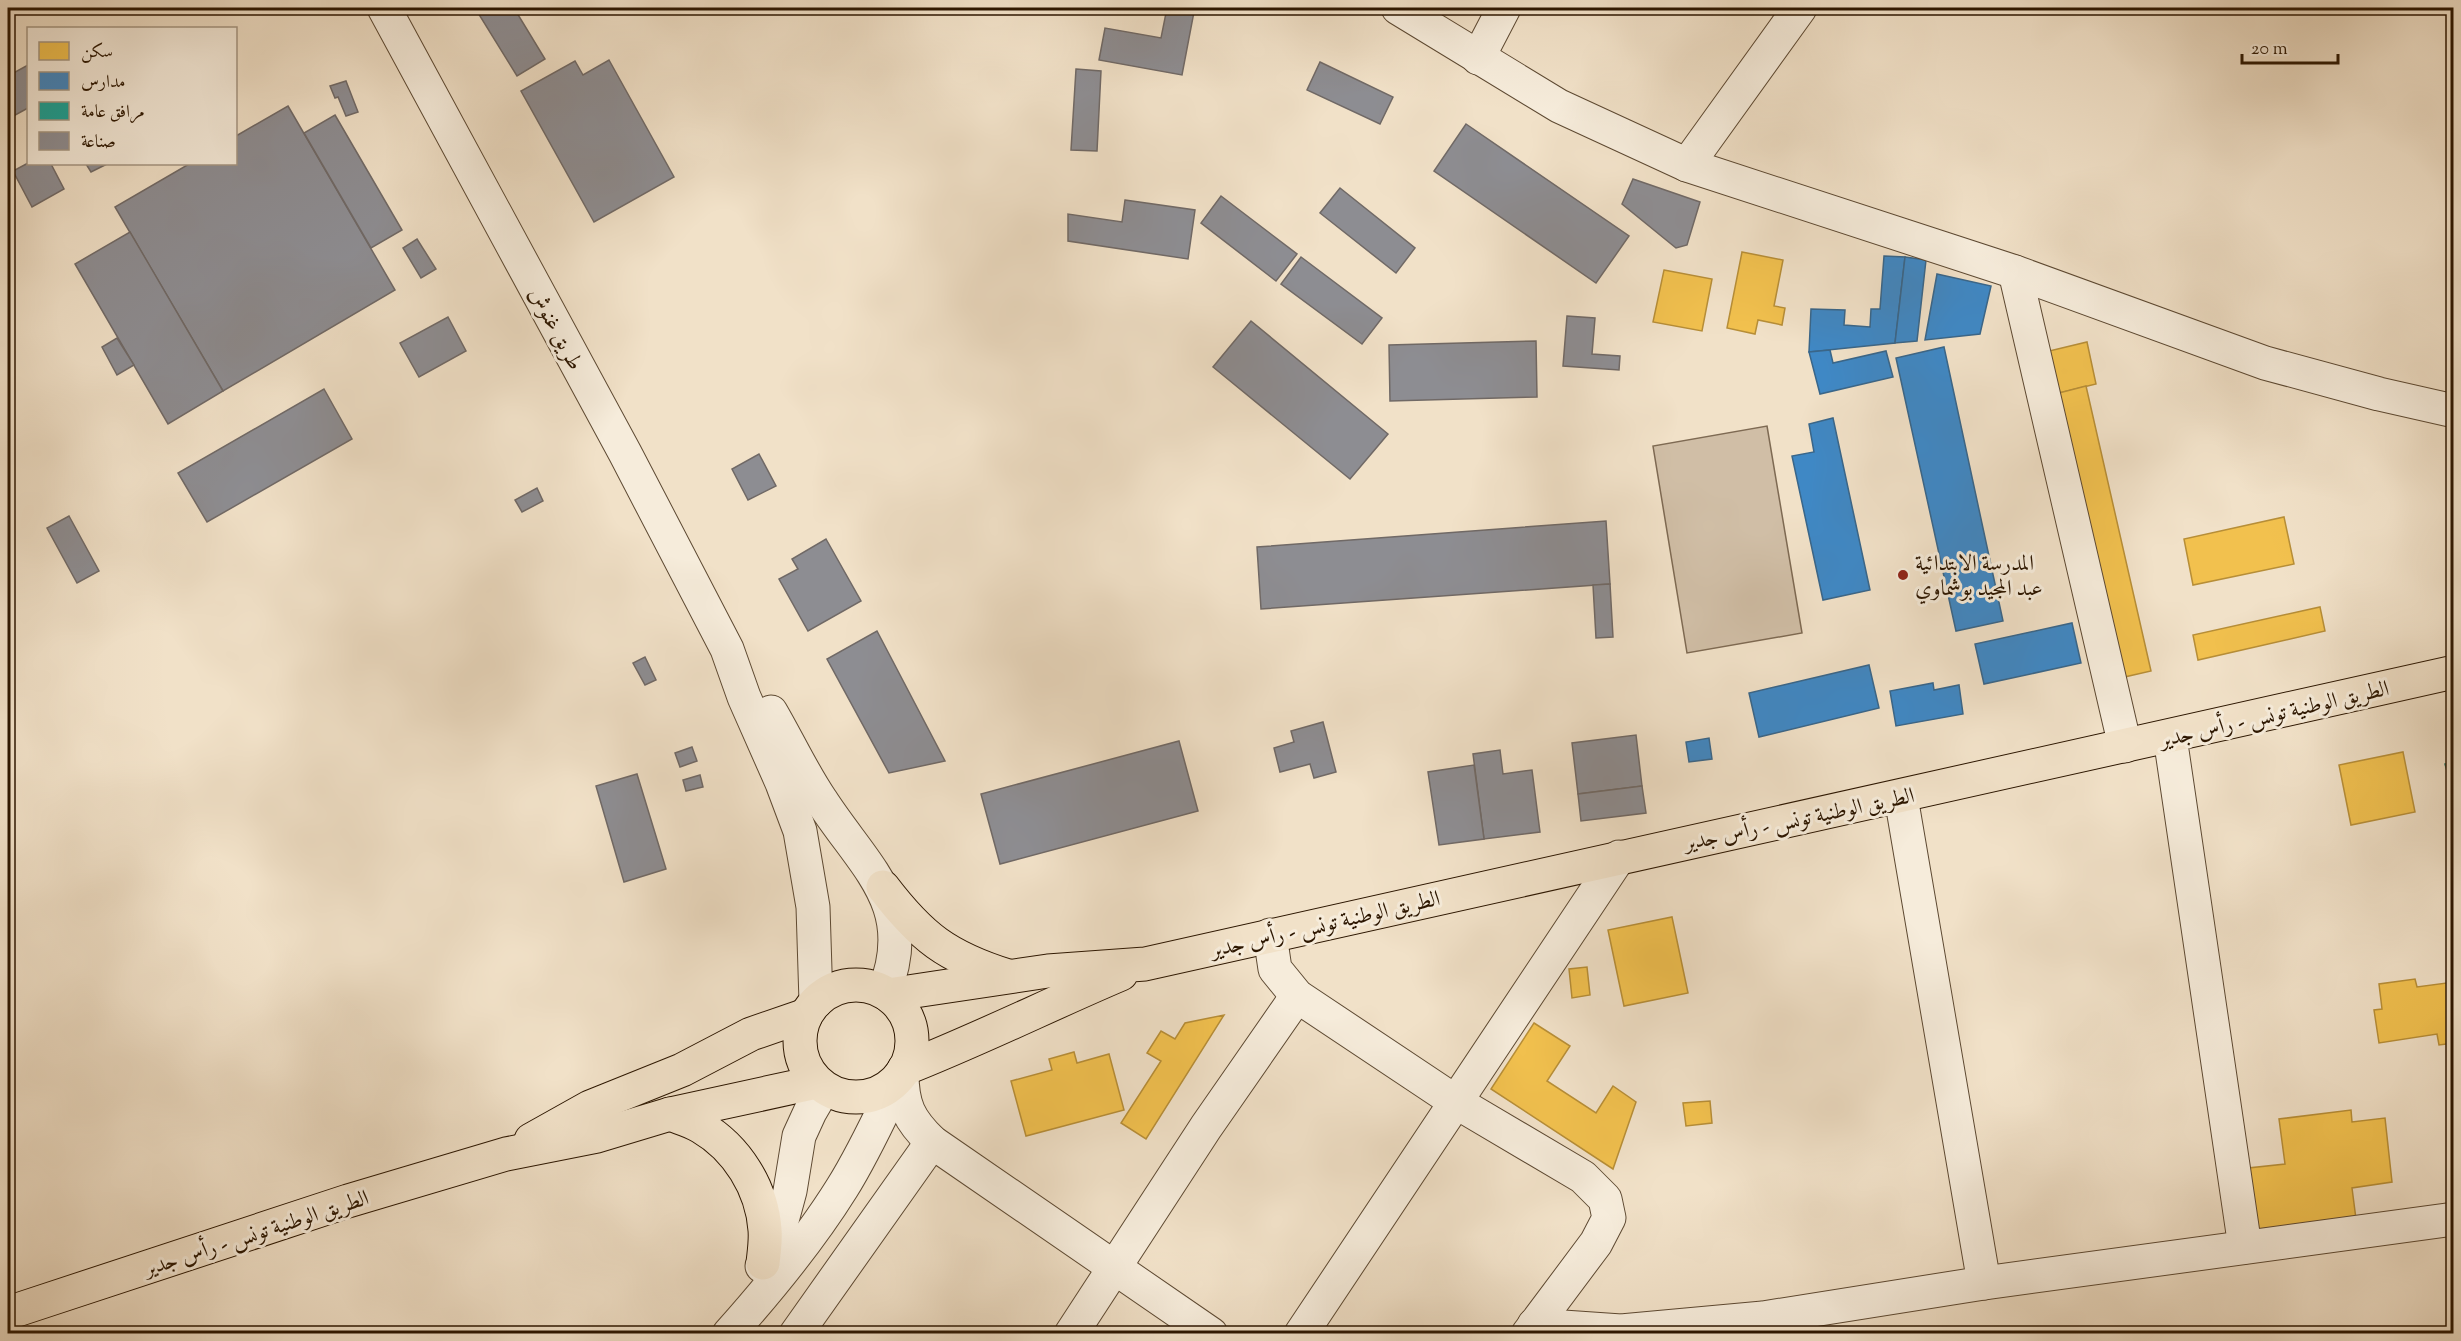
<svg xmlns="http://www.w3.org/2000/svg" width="2461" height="1341" viewBox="0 0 2461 1341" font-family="'Sorts Mill Goudy',Amiri,serif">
<rect width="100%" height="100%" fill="#f1e1c8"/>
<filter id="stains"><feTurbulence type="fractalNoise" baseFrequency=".00333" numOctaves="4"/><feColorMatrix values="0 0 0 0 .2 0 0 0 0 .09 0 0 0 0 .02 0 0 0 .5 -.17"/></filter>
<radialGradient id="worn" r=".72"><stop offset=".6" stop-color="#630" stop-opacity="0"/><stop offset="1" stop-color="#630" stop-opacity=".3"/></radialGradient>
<polygon fill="#d0bea6" stroke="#7e6a53" stroke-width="1.5" points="1767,426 1802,633 1687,653 1653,446"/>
<g fill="#f2c14e" stroke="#b78e37" stroke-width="1.5">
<polygon points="1742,252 1783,260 1774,306 1785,308 1782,325 1758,320 1755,334 1727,328"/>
<polygon points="1664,270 1712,279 1702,331 1653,322"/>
<polygon points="2087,342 2096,384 2055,394 2045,352"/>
<polygon points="2086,386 2151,671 2120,678 2055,394"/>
<polygon points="2284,517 2294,564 2193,585 2184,539"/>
<polygon points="2320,607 2325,631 2198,660 2193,635"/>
<polygon points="2403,752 2415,812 2351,825 2339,765"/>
<polygon points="1672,917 1688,993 1624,1006 1608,930"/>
<polygon points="1587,967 1590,995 1572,998 1569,969"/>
<polygon points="2415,979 2417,987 2454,982 2454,1043 2439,1045 2437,1034 2379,1043 2374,1010 2382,1009 2379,984"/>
<polygon points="1224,1015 1146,1139 1121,1123 1161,1061 1147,1053 1161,1031 1175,1039 1185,1023"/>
<polygon points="1534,1023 1570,1046 1547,1081 1596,1113 1613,1086 1636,1102 1613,1169 1491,1089"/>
<polygon points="1074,1052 1077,1063 1109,1054 1124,1110 1026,1136 1011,1081 1052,1070 1049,1059"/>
<polygon points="1710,1101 1712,1123 1686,1126 1683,1103"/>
<polygon points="2351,1110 2352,1122 2385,1118 2392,1182 2352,1188 2356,1219 2246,1233 2239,1169 2285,1164 2279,1119"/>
</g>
<g fill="#3f88c5" stroke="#39668a" stroke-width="1.5">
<polygon points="1884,256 1905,257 1895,343 1809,352 1811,309 1845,310 1844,325 1870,327 1871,309 1880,309"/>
<polygon points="1905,257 1926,260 1917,341 1895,343"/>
<polygon points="1937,274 1991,286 1980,334 1925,340"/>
<polygon points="1944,347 2003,621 1956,631 1896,358"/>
<polygon points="1830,350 1833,363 1886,351 1893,377 1820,394 1809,352"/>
<polygon points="1833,418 1870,590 1823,600 1792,456 1814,452 1809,424"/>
<polygon points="2072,623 2081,663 1984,684 1975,644"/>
<polygon points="1869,665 1879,708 1759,737 1749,693"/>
<polygon points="1933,683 1934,690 1959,685 1963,714 1896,726 1890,691"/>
<polygon points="1709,738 1712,759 1689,762 1686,742"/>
</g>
<polygon fill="#17a398" stroke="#1d796a" stroke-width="1.5" points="2454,762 2454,796 2445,764"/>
<g fill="#8d8d92" stroke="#706966" stroke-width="1.5">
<polygon points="475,8 514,8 545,59 517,76"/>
<polygon points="1167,8 1194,12 1182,75 1099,60 1105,28 1161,38"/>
<polygon points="609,60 674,177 594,222 521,91 575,61 583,75"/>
<polygon points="1320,62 1393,97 1380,124 1307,90"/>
<polygon points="28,65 28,108 8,119 8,76"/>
<polygon points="1076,69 1101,71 1097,151 1071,150"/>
<polygon points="346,81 358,112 346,116 338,97 335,98 330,86"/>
<polygon points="288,106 395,290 223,391 115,207 189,164 236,164 236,136"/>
<polygon points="335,115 402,230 371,248 304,133"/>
<polygon points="1466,124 1629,236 1596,283 1434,171"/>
<polygon points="28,163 51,164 64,189 32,207 13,171"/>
<polygon points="86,164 107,164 91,172"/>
<polygon points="1633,179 1700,202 1687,245 1676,248 1622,204"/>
<polygon points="1340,188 1415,248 1396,273 1320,213"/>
<polygon points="1221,196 1297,254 1276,281 1201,223"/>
<polygon points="1125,200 1195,210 1188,259 1068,241 1068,214 1122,222"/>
<polygon points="130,232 223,391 168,424 75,264"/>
<polygon points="417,239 436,269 421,278 403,248"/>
<polygon points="1301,257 1382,318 1362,344 1281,284"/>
<polygon points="1567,316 1595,318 1592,354 1620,356 1619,370 1563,366"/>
<polygon points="448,317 466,351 419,377 400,343"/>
<polygon points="1251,321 1388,434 1350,479 1213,367"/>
<polygon points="117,338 134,365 117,375 102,347"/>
<polygon points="1536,341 1537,397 1390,401 1389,345"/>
<polygon points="324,389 352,439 207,522 178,473"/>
<polygon points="759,454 776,486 748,500 732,469"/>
<polygon points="537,488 543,501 522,512 515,500"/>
<polygon points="69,516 99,571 77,583 47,528"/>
<polygon points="1606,521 1610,584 1261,609 1257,547"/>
<polygon points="826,539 861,601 808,631 779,579 798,569 792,559"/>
<polygon points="1610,584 1613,637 1596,638 1593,585"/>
<polygon points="877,631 945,761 889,773 827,659"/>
<polygon points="645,657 656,680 645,685 633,663"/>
<polygon points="1323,722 1336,772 1314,778 1310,764 1280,772 1274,748 1294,742 1291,731"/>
<polygon points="1636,735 1642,786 1578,794 1572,743"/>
<polygon points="1179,741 1198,811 1000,864 981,794"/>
<polygon points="692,747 697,761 680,767 675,753"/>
<polygon points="1500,750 1503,774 1532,770 1540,832 1484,839 1473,754"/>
<polygon points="1474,765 1484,839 1439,845 1428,772"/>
<polygon points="637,774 666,869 624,882 596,786"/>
<polygon points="700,775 703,787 686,791 683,780"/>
<polygon points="1642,786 1646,813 1581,821 1578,794"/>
</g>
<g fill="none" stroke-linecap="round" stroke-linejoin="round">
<g stroke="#5d4932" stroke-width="35">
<g id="minor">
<polyline points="1398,8 1559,106 1687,165 2015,272 2265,363 2379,394 2454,411"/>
<polyline points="1478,58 1504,8"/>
<polyline points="1687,165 1800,8"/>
<polyline points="2015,272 2125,746"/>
<polyline points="2170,737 2245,1247"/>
<polyline points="1901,797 1984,1283"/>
<polyline points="1270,935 1275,969 1297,996 1456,1102 1583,1177 1605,1199 1609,1218 1596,1243 1528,1334"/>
<path d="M 902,1073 C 902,1105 909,1120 932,1142 L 1211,1334"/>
<polyline points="762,1266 780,1228 790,1191 799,1136 810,1112 824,1088"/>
<polyline points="1534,1325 1621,1331 1763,1318 1984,1283 2454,1219"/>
<path d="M 729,1334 C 770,1288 809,1241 842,1188 C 864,1153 881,1115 899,1078"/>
<polyline points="796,1334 932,1142"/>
<polyline points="1071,1334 1206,1127 1297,996"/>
<polyline points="1301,1334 1619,857"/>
</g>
</g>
<g stroke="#5d4932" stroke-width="35">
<g id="tertiary">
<polyline points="384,8 625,453 727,649 744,697 782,783 800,831 813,907 816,1002"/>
<path d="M 771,712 C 788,741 802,772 821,800 C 864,867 919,905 884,992"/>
</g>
</g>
<g stroke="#2c1600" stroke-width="35">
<g id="primary">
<path d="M 883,887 C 921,937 947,957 1008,976"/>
<circle cx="856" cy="1041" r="56"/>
<polyline points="888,995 1048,971 1145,964 2454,672"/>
<path d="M 904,1069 C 978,1040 1048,1005 1121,974"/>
<path d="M 670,1114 C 680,1118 692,1121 701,1127 C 737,1148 762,1188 765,1230 C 766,1241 764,1253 763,1263"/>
<polyline points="531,1140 590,1107 682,1070 751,1034 806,1015"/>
<polyline points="8,1313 348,1201 506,1154 597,1136 670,1114 817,1082"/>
</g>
</g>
<use href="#minor" stroke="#f6ecdb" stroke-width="33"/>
<use href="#tertiary" stroke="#f6ecdb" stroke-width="33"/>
<use href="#primary" stroke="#f1e1c8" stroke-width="33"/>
</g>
<circle fill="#8f2418" stroke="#f6ecdb" stroke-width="2" cx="1903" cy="575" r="6"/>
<g text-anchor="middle" stroke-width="6" stroke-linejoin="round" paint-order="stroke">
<g font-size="22" fill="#2c1600" stroke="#f6ecdb">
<text transform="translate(557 328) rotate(62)" y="8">طريق غنوش</text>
<text transform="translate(2274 713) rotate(-13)" y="8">الطريق الوطنية تونس - رأس جدير</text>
<text transform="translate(1799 818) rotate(-12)" y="8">الطريق الوطنية تونس - رأس جدير</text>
<text transform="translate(1325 923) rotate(-13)" y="8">الطريق الوطنية تونس - رأس جدير</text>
<text transform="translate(256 1232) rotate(-18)" y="8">الطريق الوطنية تونس - رأس جدير</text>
</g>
<g font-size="22" fill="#2c1600" stroke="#f6ecdb" text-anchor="start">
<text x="1915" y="570">المدرسة الابتدائية<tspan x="1915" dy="25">عبد المجيد بوشماوي</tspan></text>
</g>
</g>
<rect width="2461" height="1341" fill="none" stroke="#f1e1c8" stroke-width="30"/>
<rect x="9" y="9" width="2443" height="1323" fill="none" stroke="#2c1600" stroke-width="3"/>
<rect x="15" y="15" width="2431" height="1311" fill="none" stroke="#2c1600" stroke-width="1.5"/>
<rect x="27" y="27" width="210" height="138" fill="#f6ecdb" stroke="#a59683" stroke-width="1.5"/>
<rect x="39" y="42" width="30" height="18" fill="#f2c14e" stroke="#a59683" stroke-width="1.5"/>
<text x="81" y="57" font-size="18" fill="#2c1600">سكن</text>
<rect x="39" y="72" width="30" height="18" fill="#3f88c5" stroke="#a59683" stroke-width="1.5"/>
<text x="81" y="87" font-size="18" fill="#2c1600">مدارس</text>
<rect x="39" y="102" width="30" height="18" fill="#17a398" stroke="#a59683" stroke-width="1.5"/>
<text x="81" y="117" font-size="18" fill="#2c1600">مرافق عامة</text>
<rect x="39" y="132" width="30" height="18" fill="#8d8d92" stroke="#a59683" stroke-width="1.5"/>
<text x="81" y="147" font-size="18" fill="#2c1600">صناعة</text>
<path d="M2242 54v9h96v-9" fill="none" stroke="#2c1600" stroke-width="3"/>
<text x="2251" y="54" font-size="18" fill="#2c1600" stroke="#f6ecdb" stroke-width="4.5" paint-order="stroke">20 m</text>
<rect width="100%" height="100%" filter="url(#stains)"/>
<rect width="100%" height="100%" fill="url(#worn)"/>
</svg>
